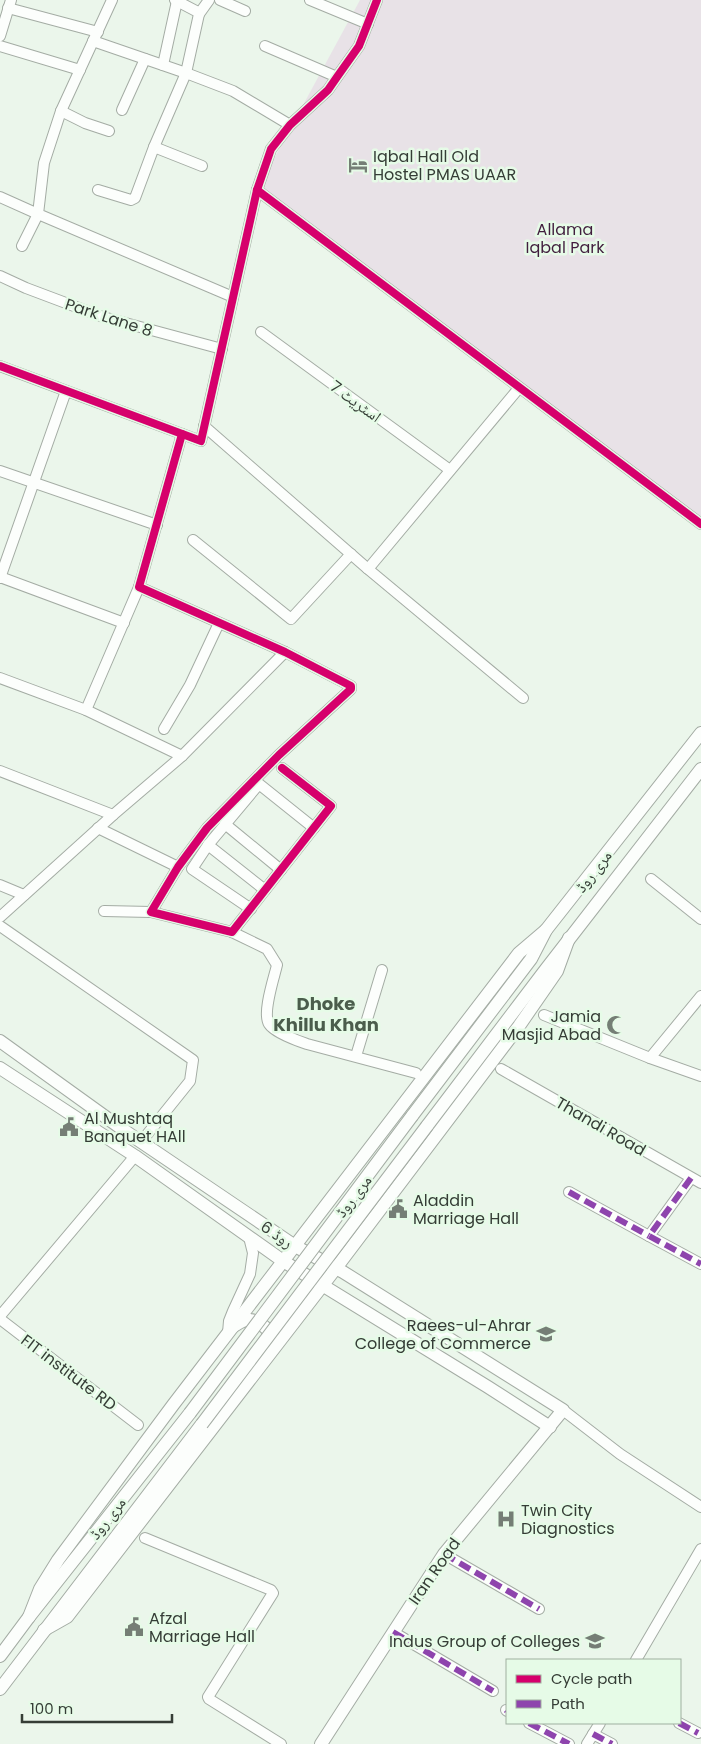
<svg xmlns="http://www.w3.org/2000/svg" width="701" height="1744" viewBox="0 0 701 1744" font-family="Poppins,'Noto Naskh Arabic',sans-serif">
<rect width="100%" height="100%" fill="#ebf6eb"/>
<polygon fill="#e8e2e7" points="360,0 701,0 701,522 257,190"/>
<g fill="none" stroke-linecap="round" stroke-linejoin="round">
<g stroke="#a4aca4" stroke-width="12">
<g id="minor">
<polyline points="112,0 61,111 44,163 38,214 233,297"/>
<polyline points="220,0 245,11"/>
<polyline points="310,0 368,24"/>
<polyline points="8,8 98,32"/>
<polyline points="199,14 209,0"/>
<polyline points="0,36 11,0"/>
<polyline points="93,41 186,73 199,14 196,11 175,0"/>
<polyline points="0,46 80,70"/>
<polyline points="265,46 337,77"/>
<polyline points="163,65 177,1"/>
<polyline points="122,110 145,59"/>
<polyline points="61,111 85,123 109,131"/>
<polyline points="154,147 202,166"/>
<polyline points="98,190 131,200 135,198 154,147 186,73 233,91 290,125"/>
<polyline points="257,190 701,524"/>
<polyline points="0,197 38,214 22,246"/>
<polyline points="0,276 26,288 103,317 222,349"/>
<polyline points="261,332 450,470"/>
<polyline points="0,366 201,441 257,190 271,149 290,125 328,90 337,77 359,46 377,0"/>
<polyline points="204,426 368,569 523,698"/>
<polyline points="182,434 139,587 285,652 351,686 351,689 279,755 207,828 178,867 151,912 232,932 331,806 282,768"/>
<polyline points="0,471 157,525"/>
<polyline points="193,540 291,619 351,554"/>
<polyline points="368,569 519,388"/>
<polyline points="0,577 124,623"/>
<polyline points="0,578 66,391"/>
<polyline points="0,678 86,710 182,756"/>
<polyline points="86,710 139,587"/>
<polyline points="164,729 190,685 219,623"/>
<polyline points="0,771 113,815"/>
<polyline points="225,824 281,870"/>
<polyline points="98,828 178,867"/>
<polyline points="208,845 265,890"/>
<polyline points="651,879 701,919"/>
<polyline points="0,885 24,895"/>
<polyline points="251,909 192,869 208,845 259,784 314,828"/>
<polyline points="104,911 151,912"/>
<polyline points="0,917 113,815 182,756 285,652"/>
<polyline points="0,926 193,1060 190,1081 141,1142"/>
<path d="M 232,932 L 267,949 L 277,965 C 274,978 262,1013 269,1024 C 274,1032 298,1041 307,1044 L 416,1073"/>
<polyline points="544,1015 650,1058 701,1076"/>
<polyline points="356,1056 382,970"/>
<polyline points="650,1058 701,996"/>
<polyline points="501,1069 701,1183"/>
<polyline points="691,1178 649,1236 701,1264"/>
<polyline points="569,1192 649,1236"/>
<polyline points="0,1316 135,1156"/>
<polyline points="0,1319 138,1425"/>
<polyline points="228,1333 229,1321 233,1311 250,1274 253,1253 249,1237"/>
<polyline points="563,1410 620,1454 701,1507"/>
<polyline points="145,1538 271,1590 273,1593 208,1697 209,1699 281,1744"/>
<polyline points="444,1554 539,1609"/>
<polyline points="393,1632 493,1691"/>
<polyline points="636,1660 701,1549"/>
<polyline points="506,1710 507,1711"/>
<polyline points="529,1723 569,1744"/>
<polyline points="679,1723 698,1733"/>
<polyline points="593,1734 612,1744"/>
<polyline points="587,1744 600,1723"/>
</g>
</g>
<g stroke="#a4aca4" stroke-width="14">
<g id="major">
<polyline points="0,1041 125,1131 295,1246 343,1272 563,1410 444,1554 321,1744"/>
<polyline points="0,1068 135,1156 283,1261 488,1387 550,1427"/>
<polyline points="412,1116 531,959 546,930 701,733"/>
<polyline points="427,1126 546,969 701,769"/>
<path d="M 234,1326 C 239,1323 244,1319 250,1320 C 261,1321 273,1332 272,1343"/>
<polyline points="29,1617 40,1589 58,1560 173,1405 519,953 546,930"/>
<polyline points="44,1630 67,1617 336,1268 519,1026 557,971 569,938"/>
<polyline points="0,1656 29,1617 190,1413"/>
<polyline points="0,1689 202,1424"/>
</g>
</g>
<use href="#minor" stroke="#fcfefc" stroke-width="10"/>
<use href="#major" stroke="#fcfefc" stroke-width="12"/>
<g stroke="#a4aca4" stroke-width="14" stroke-linecap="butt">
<g id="major-bridge">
<polyline points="190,1413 412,1116"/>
<polyline points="202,1424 427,1126"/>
</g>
</g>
<use href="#major-bridge" stroke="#fcfefc" stroke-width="12"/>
<g stroke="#8e44ad" stroke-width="6" stroke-dasharray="12 6" stroke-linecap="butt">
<polyline points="691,1178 649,1236 701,1264"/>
<polyline points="569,1192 649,1236"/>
<polyline points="444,1554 539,1609"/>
<polyline points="393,1632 493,1691"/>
<polyline points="506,1710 507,1711"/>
<polyline points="529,1723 569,1744"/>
<polyline points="679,1723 698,1733"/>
<polyline points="593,1734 612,1744"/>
</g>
<g stroke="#e6fbe7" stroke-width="11">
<g id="cycleway">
<polyline points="257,190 701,524"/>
<polyline points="0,366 201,441 257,190 271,149 290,125 328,90 337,77 359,46 377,0"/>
<polyline points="182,434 139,587 285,652 351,686 351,689 279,755 207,828 178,867 151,912 232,932 331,806 282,768"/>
</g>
</g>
<use href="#cycleway" stroke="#d6006c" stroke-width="8"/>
</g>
<defs>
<g id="hotel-bare" transform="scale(1.5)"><path d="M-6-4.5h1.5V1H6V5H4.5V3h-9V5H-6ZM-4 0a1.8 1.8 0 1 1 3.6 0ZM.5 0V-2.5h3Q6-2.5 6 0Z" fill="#757e75" stroke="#e6fbe7" stroke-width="2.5" paint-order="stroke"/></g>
<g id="mosque-bare" transform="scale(1.5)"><path d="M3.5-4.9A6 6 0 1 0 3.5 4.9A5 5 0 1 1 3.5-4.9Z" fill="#757e75" stroke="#e6fbe7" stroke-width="2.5" paint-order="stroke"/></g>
<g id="civic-bare" transform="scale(1.5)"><path d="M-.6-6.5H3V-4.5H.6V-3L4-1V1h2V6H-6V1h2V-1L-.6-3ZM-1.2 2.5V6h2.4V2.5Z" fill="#757e75" stroke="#e6fbe7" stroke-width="2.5" paint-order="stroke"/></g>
<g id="university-bare" transform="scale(1.5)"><path d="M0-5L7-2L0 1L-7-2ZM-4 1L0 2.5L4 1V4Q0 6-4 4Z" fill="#757e75" stroke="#e6fbe7" stroke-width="2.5" paint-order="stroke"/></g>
<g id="hospital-bare" transform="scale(1.5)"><path d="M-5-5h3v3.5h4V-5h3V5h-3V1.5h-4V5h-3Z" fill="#757e75" stroke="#e6fbe7" stroke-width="2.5" paint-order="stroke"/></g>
</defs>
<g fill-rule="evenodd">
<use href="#hotel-bare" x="358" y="165"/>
<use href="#mosque-bare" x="616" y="1025"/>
<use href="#civic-bare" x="69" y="1127"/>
<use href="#civic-bare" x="398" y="1209"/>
<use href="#university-bare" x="546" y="1334"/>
<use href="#hospital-bare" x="506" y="1519"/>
<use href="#civic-bare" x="134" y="1627"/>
<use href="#university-bare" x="595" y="1641"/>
</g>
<g text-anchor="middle" stroke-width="5" stroke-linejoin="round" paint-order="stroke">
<g font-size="16" fill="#353d36" stroke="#e6fbe7" text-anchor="start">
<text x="373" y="162">Iqbal Hall Old<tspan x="373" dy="18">Hostel PMAS UAAR</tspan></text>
<text x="601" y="1022" text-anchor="end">Jamia<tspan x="601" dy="18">Masjid Abad</tspan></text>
<text x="84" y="1124">Al Mushtaq<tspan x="84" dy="18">Banquet HAll</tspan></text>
<text x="413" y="1206">Aladdin<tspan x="413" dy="18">Marriage Hall</tspan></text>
<text x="531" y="1331" text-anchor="end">Raees-ul-Ahrar<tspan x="531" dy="18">College of Commerce</tspan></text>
<text x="521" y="1516">Twin City<tspan x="521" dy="18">Diagnostics</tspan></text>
<text x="149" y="1624">Afzal<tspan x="149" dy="18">Marriage Hall</tspan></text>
<text x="580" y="1647" text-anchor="end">Indus Group of Colleges</text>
</g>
<g font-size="16" fill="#411e3e" stroke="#e6fbe7">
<text x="565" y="235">Allama<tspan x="565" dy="18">Iqbal Park</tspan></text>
</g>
<g font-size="16" fill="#353d36" stroke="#e6fbe7">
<text transform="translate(109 317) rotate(18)" y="6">Park Lane 8</text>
<text transform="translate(356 401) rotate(36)" y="6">اسٹریٹ 7</text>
<text transform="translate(593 871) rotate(-52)" y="6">مری روڈ</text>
<text transform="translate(601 1126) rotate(30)" y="6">Thandi Road</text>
<text transform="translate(353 1196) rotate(-53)" y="6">مری روڈ</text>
<text transform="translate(277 1234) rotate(34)" y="6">روڈ 6</text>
<text transform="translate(69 1372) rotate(37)" y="6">FIT institute RD</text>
<text transform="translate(107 1518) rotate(-52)" y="6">مری روڈ</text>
<text transform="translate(434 1571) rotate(-55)" y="6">Iran Road</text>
</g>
<g font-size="18" font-weight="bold" fill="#4b5d4c" stroke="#e6fbe7">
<text x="326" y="1010">Dhoke<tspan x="326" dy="21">Khillu Khan</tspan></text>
</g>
</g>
<rect x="506" y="1659" width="175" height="65" fill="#e6fbe7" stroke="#9fafa0"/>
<rect x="516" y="1675" width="25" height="8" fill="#d6006c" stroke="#9fafa0"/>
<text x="551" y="1684" font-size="15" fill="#353d36">Cycle path</text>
<rect x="516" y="1700" width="25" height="8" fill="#8e44ad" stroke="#9fafa0"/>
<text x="551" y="1709" font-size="15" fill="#353d36">Path</text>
<path d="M22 1714v8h150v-8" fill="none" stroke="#353d36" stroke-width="2.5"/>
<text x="30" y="1714" font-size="15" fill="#353d36" stroke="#e6fbe7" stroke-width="4" paint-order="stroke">100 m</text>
</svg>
